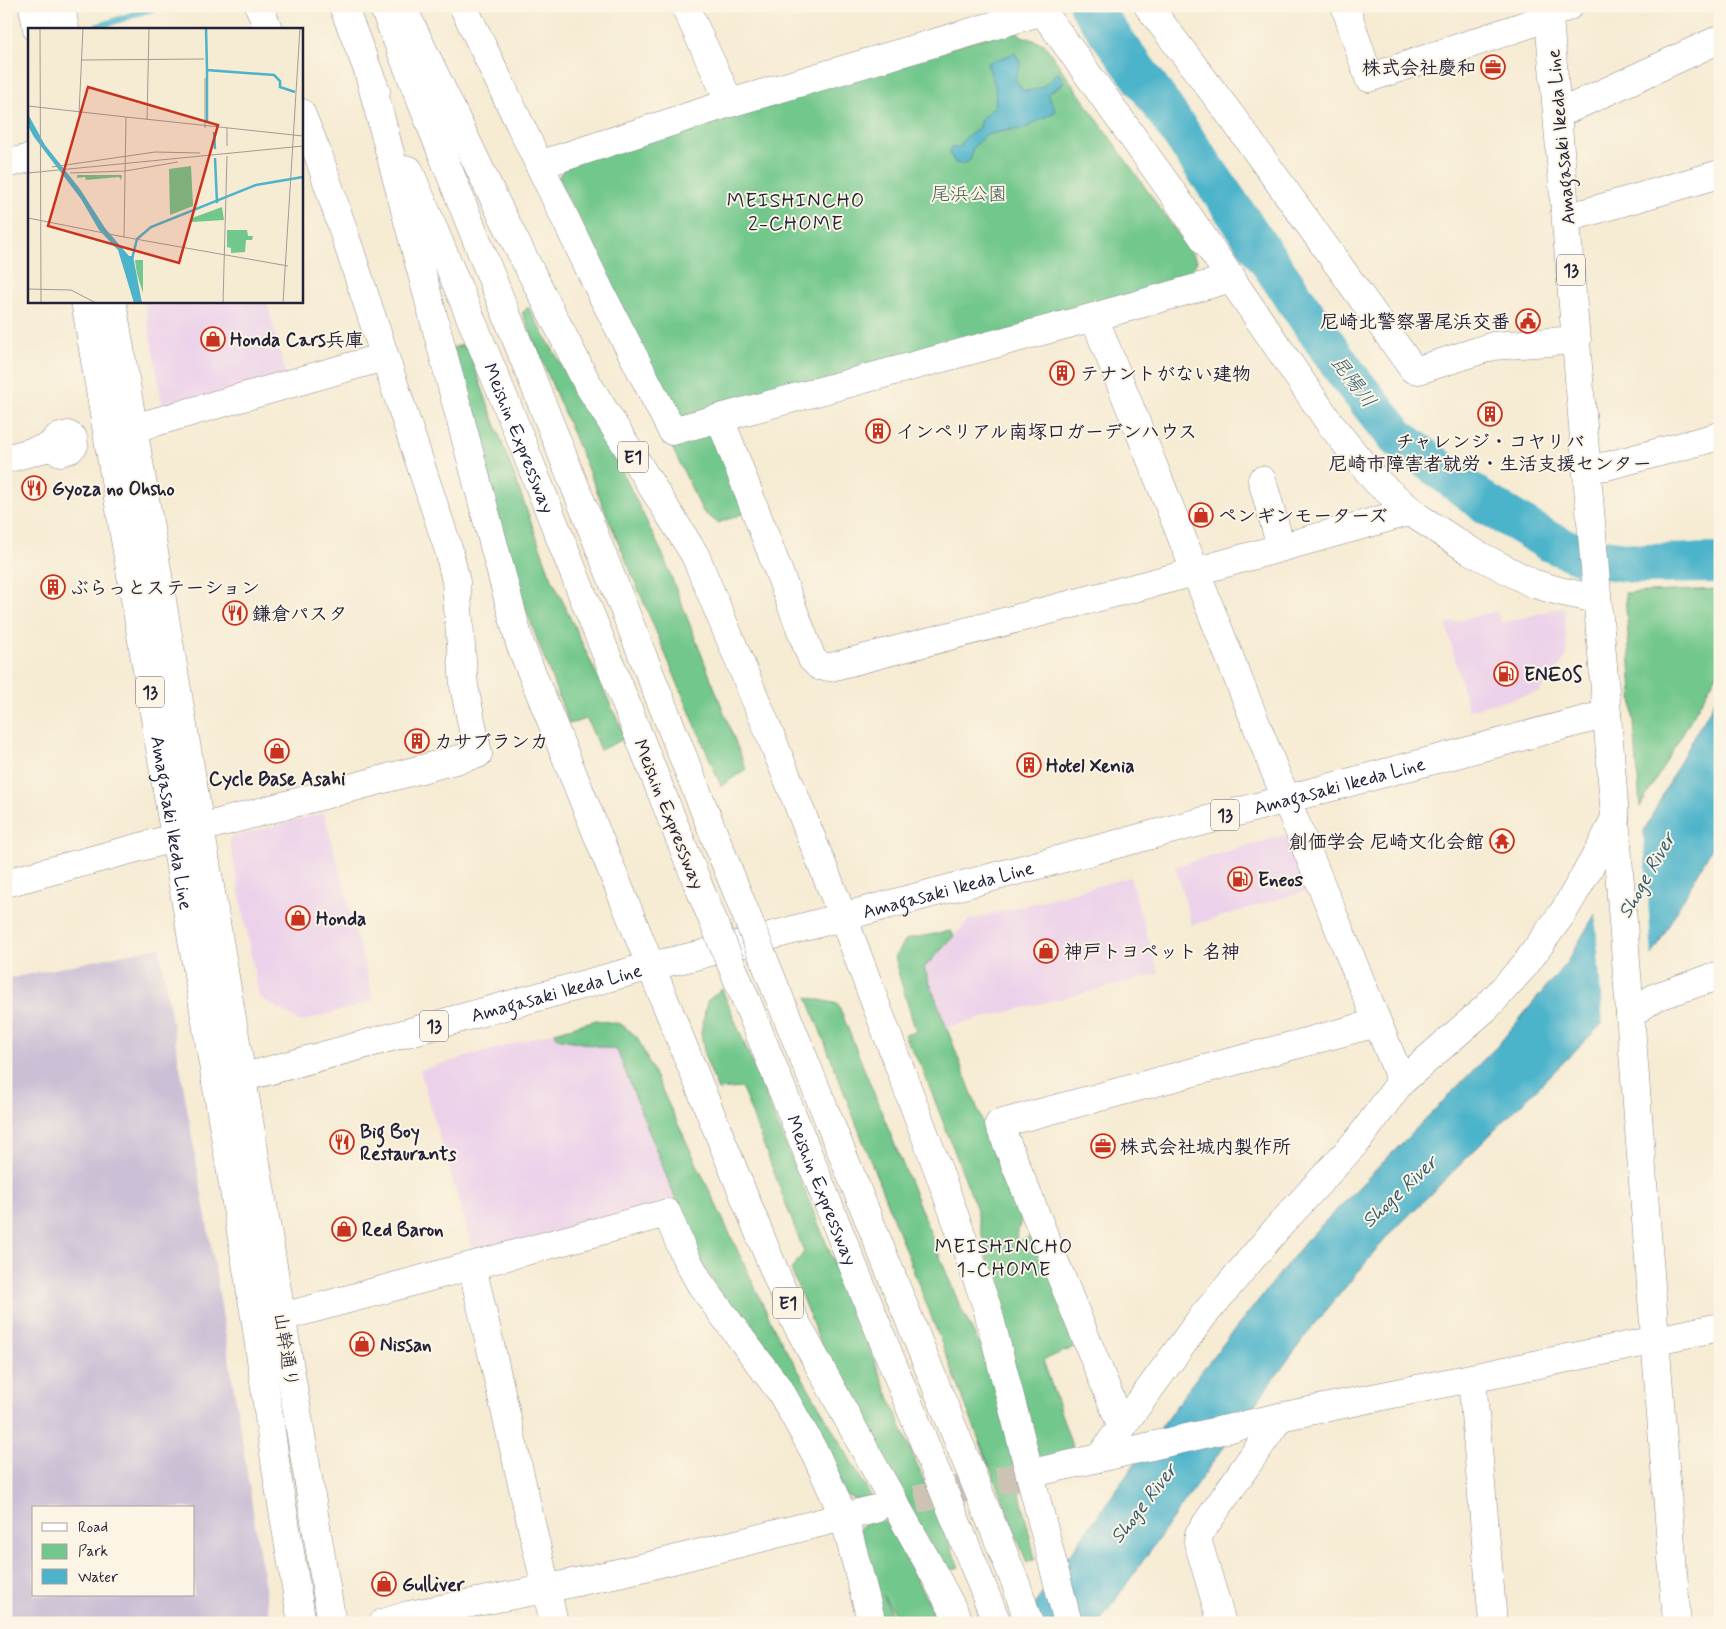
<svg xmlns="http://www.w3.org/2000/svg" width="1726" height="1629" viewBox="0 0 1726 1629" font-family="Mynerve,'Klee One',sans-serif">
<rect width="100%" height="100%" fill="#fcf5e5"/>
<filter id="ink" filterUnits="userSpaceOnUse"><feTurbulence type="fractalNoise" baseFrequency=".02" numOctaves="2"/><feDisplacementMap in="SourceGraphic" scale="10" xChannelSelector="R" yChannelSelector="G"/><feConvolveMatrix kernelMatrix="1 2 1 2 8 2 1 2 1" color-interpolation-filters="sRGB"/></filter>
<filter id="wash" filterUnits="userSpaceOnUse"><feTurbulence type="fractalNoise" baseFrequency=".0096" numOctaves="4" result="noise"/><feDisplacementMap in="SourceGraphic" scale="20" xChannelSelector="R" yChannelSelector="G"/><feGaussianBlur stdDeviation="1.12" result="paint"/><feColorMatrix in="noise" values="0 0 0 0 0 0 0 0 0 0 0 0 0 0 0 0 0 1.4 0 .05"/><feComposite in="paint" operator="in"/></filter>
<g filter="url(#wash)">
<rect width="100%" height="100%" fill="#f6ebd3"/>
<g fill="#ecd1ea">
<polygon points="144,301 267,301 286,376 163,407"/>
<polygon points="1565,607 1567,656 1539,692 1468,710 1446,624 1496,611 1502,623"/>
<polygon points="324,813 374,1001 300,1022 259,997 229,838"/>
<polygon points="1286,835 1306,891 1192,925 1175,866"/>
<polygon points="1130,877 1159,974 947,1027 924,967 969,920"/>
<polygon points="555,1032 557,1038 617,1050 675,1198 474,1254 420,1070"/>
</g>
<path fill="#cbbfd5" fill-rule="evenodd" d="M 159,947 L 218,1286 L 270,1620 L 268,1623 L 6,1623 L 6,979 ZM 34,1508 L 194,1508 L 194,1595 L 34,1595 Z"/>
<g fill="#72c78c" stroke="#4a7464">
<polygon points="1014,29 1022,36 1044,44 1197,261 1189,276 1191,283 674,419 558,178 567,164"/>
<polygon points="528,307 616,459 662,553 746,769 721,786 522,313"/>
<polygon points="466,344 550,574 626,738 600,750 587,719 569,724 522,599 449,349"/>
<polygon points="706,431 717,436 747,512 718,523 703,512 668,439"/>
<polygon points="1720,589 1720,669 1640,807 1625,593"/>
<path d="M 951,931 L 954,936 L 924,968 L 1008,1189 C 1028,1207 1021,1220 1015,1242 L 1035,1236 L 1077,1346 L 1043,1360 L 1074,1452 L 1039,1460 L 993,1287 L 976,1207 L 923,1070 L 904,1035 L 916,1032 L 899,975 L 895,956 L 907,939 Z"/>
<polygon points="722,989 959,1567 946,1572 834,1377 791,1270 804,1252 742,1088 718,1090 705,1057 701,1033 707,1001"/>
<polygon points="807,997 838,1004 959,1304 992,1370 1035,1559 1027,1563"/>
<polygon points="596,1020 621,1024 637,1037 775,1330 874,1501 860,1501 842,1494 787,1376 720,1294 697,1254 617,1050 557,1038 555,1032"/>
<polygon points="885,1518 939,1623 901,1623 883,1596 896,1623 881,1623 856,1532 864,1524"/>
</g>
<g fill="#4cb3ca" stroke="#376a82">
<path d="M 1015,53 L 1021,64 L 1015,79 L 1023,91 C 1031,90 1039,90 1046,84 C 1050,80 1053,76 1058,72 L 1064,83 L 1047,94 L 1056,111 L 1024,129 L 1010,130 L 985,135 L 973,148 L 970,160 L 963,164 L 955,163 L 949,152 L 951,147 L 959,148 L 964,139 L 978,129 L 981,119 L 996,105 L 995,85 L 987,63 Z"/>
<polygon points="1720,692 1720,833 1654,952 1600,1026 1388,1236 1310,1330 1220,1452 1099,1623 1021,1623 1199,1374 1307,1240 1498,1045 1567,962 1644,831 1684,754"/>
</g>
<polygon fill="#f6ebd3" points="1643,827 1652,959 1603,1025 1595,909"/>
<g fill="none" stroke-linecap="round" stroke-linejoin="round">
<polyline stroke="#4cb3ca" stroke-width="7" points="97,27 159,6"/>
<polyline stroke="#4cb3ca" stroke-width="40" points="1089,6 1151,90 1348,376 1397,437 1485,503 1550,542 1584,556 1639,564 1720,563"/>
</g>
</g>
<g filter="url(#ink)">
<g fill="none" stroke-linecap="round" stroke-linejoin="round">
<polyline stroke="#ccc3b5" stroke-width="28" stroke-dasharray="28 14" stroke-linecap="butt" points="875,1509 1041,1471"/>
<g stroke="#8c8687" stroke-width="29">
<g id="minor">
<polyline points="259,6 268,29"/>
<polyline points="463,6 602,295 672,431 720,418 812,659 819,666 831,667 1176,577 1412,511"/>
<polyline points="685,6 730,103"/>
<polyline points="1039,6 1172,192 1331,425 1376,481 1418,517 1469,550 1532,583 1559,591 1597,599"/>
<polyline points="1148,6 1232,117 1413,369 1419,370 1493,346 1577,340"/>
<polyline points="1345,6 1369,78 1529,24 1569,6"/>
<polyline points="1558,114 1720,39"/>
<polyline points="6,164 29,158"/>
<polyline points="539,165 730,103 1043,11"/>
<polyline points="1567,218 1720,174"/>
<polyline points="1094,317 1286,799 1396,1068 1400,1083"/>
<polyline points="720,418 1094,317 1232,278"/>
<polyline points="134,428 384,357"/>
<polyline points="6,459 49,447 57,438 68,435 73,438 74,445 70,449 61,452 49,447"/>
<polyline points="1587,468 1607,466 1720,436"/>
<polyline points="1262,480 1281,547"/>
<polyline points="1607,714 1677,1623"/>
<polyline points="200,828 478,754 464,686 456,582 449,551 319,157 301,113"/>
<polyline points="6,883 174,838"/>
<polyline points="1630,1014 1656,997 1720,975"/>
<polyline points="242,1078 332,1623"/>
<polyline points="216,1082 256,1323 277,1475 302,1623"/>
<polyline points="472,1266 554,1623"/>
<polyline points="282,1317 667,1213 685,1256 701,1285 781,1392 816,1455 844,1517 872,1623"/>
<polyline points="1472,1379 1493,1623"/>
<polyline points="1122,1427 999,1124 1377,1023"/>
<polyline points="1099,1458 1203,1316 1280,1225 1359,1139 1400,1083 1487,1007 1525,965 1564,911 1600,849 1615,818"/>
<polyline points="1041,1471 1280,1417 1720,1327"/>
<polyline points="383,1623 409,1615 545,1589 645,1567 875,1509"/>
<polyline points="1222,1623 1198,1542 1199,1534 1280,1417"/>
</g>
</g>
<g stroke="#8c8687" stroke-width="29">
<g id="major">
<polyline points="33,6 37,29"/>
<polyline points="61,6 65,29"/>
<path id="s1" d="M 85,301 L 216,1082 L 242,1078 L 651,966 L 695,956 L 1607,714 L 1548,6"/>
<polyline points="112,301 242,1078"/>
</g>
</g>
<g stroke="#8c8687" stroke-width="29">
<g id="highway">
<polyline points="343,6 376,91"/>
<polyline points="402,6 499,209 587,383 695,555 769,732 843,917 940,1175 987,1307 1068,1623"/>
<polyline points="384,8 729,872"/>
<polyline points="369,74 520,644 794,1319 867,1454 926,1559 960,1623"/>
<path id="s2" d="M 409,170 L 511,415 L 697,882"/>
<polyline points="777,992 1016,1584 1029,1623"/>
<path id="s3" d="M 746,1000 L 997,1623"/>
</g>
</g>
<use href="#minor" stroke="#fff" stroke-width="28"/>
<use href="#major" stroke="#fff" stroke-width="28"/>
<use href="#highway" stroke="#fff" stroke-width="28"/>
<g stroke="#8c8687" stroke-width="29" stroke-linecap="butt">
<g id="highway-bridge">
<polyline points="729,872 777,992"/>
<polyline points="697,882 746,1000"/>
</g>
</g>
<use href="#highway-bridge" stroke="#fff" stroke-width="28"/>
</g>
</g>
<defs>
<g id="office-ring" transform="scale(1.25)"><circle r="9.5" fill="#fcf5e5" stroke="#c8321e" stroke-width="1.5"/><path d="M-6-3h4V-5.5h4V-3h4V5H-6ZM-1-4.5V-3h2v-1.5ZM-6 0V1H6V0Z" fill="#c8321e"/></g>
<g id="civic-ring" transform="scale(1.25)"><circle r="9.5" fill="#fcf5e5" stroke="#c8321e" stroke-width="1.5"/><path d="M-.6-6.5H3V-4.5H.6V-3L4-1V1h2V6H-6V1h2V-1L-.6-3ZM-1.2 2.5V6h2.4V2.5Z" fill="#c8321e"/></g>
<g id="shop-ring" transform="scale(1.25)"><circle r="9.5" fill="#fcf5e5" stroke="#c8321e" stroke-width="1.5"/><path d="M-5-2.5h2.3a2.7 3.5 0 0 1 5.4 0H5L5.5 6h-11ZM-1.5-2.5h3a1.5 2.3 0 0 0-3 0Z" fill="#c8321e"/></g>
<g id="building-ring" transform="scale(1.25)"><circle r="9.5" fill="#fcf5e5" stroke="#c8321e" stroke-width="1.5"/><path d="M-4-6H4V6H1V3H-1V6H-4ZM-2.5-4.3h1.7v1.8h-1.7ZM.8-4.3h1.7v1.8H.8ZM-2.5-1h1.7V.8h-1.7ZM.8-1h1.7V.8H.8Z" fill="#c8321e"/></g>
<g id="restaurant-ring" transform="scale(1.25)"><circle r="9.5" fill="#fcf5e5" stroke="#c8321e" stroke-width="1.5"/><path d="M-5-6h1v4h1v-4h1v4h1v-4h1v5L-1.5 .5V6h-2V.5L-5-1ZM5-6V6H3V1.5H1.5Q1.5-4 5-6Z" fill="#c8321e"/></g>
<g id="fuel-ring" transform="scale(1.25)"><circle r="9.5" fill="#fcf5e5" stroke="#c8321e" stroke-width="1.5"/><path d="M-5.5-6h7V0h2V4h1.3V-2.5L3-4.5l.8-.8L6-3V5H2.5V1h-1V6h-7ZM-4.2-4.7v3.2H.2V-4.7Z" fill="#c8321e"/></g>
<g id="temple-ring" transform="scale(1.25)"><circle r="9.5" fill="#fcf5e5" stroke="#c8321e" stroke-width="1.5"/><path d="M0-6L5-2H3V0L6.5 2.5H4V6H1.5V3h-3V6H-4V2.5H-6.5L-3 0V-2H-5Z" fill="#c8321e"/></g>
</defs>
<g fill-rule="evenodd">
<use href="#office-ring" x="1493" y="67"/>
<use href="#civic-ring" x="1528" y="321"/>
<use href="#shop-ring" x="213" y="339"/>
<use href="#building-ring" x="1062" y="373"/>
<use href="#building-ring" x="1490" y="414"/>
<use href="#building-ring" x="878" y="431"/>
<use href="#restaurant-ring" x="34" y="488"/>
<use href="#shop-ring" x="1201" y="515"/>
<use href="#building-ring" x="53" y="587"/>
<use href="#restaurant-ring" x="235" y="613"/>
<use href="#fuel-ring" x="1506" y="674"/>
<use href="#building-ring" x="417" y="741"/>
<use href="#shop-ring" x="277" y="751"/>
<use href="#building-ring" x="1029" y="765"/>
<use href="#temple-ring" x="1502" y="841"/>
<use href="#fuel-ring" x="1240" y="879"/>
<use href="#shop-ring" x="298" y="918"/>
<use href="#shop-ring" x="1046" y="951"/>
<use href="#restaurant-ring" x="342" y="1142"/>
<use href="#office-ring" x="1103" y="1146"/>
<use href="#shop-ring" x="344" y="1229"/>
<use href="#shop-ring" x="362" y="1344"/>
<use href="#shop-ring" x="384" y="1584"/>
</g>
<g text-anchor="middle" stroke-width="4" stroke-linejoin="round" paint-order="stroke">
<g fill="#fcf5e5" stroke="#63616e" stroke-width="1">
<rect x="1557" y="254.5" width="28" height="31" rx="4"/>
<rect x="618" y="441.5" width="30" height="31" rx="4"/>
<rect x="136" y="676.5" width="28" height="31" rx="4"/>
<rect x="1211" y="799.5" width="28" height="31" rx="4"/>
<rect x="420" y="1010.5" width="28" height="31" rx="4"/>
<rect x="773" y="1287.5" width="30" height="31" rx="4"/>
</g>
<g font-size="18" font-weight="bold" fill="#22223b">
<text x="1571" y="276">13</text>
<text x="633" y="463">E1</text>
<text x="150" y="698">13</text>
<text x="1225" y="821">13</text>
<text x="434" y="1032">13</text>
<text x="788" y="1309">E1</text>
</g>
<g font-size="19" font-weight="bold" fill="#22223b" stroke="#fcf5e5" text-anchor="start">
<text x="1476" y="74" text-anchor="end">株式会社慶和</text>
<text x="1510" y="328" text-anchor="end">尼崎北警察署尾浜交番</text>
<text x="230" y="346">Honda Cars兵庫</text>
<text x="1080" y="380">テナントがない建物</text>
<text x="896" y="438">インペリアル南塚口ガーデンハウス</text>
<text x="1490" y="448" text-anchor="middle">チャレンジ・コヤリバ<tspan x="1490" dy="22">尼崎市障害者就労・生活支援センター</tspan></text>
<text x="52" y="495">Gyoza no Ohsho</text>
<text x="1218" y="522">ペンギンモーターズ</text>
<text x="70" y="594">ぶらっとステーション</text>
<text x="252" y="620">鎌倉パスタ</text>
<text x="1524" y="681">ENEOS</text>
<text x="434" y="748">カサブランカ</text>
<text x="1046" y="772">Hotel Xenia</text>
<text x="277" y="785" text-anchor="middle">Cycle Base Asahi</text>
<text x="1484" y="848" text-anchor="end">創価学会 尼崎文化会館</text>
<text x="1258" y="886">Eneos</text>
<text x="316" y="925">Honda</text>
<text x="1064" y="958">神戸トヨペット 名神</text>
<text x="360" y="1138">Big Boy<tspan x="360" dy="22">Restaurants</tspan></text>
<text x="1120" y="1153">株式会社城内製作所</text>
<text x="362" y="1236">Red Baron</text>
<text x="380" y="1351">Nissan</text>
<text x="402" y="1591">Gulliver</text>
</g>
<g font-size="19" fill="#22223b" stroke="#fcf5e5">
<text transform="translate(1560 137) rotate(-95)" y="7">Amagasaki Ikeda Line</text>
<text dy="7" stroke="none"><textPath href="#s2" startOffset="290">Meishin Expressway</textPath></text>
<text dy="7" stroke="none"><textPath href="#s1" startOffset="1954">Amagasaki Ikeda Line</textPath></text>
<text transform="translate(670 814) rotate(68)" y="7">Meishin Expressway</text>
<text dy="7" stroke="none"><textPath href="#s1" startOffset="529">Amagasaki Ikeda Line</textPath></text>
<text dy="7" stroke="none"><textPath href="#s1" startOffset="1549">Amagasaki Ikeda Line</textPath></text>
<text dy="7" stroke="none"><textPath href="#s1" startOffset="1144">Amagasaki Ikeda Line</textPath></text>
<text dy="7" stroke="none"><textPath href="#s3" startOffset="205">Meishin Expressway</textPath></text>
<text transform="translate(287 1350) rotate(81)" y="7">山幹通り</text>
</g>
<g font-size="19" fill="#3e5c57" stroke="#fcf5e5">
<text x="969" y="200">尾浜公園</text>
</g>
<g font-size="20" letter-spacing="1" fill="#22223b" stroke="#fcf5e5">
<text x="796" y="207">MEISHINCHO<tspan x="796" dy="23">2-CHOME</tspan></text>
<text x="1004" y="1253">MEISHINCHO<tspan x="1004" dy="23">1-CHOME</tspan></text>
</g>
<g font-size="20" font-style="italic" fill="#335c74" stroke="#fcf5e5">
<text transform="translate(1354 381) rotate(53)" y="7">昆陽川</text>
<text transform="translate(1646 875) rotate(-60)" y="7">Shoge River</text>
<text transform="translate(1399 1191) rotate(-43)" y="7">Shoge River</text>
<text transform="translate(1143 1503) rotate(-52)" y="7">Shoge River</text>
</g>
</g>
<g transform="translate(28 28)">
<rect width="275" height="275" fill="#f6ebd3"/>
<path d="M 163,138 L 165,178 L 142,187 L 141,141 ZM 49,147 L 93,147 L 94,148 L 93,152 L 91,149 L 58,152 L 57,149 L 49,150 ZM 194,179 L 196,192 L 164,194 L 164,190 ZM 199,202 L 219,202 L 220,208 L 225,208 L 224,212 L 218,212 L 217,224 L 203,225 L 203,220 L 199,219 ZM 107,232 L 115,232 L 115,265 L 109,246 Z" fill="#72c78c"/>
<path d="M 0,86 L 17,117 L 52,161 L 77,200 L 101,228 L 105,228 L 114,275 L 106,275 L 90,222 L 71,202 L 53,171 L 6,109 L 0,98 Z" fill="#4cb3ca"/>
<path fill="none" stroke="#4cb3ca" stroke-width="2.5" d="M 178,0 L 179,42 L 246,47 L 252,53 L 252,59 L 267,64M 179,94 L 179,42M 186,104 L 187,121M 187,130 L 189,175M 104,231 L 109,211 L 123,199 L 228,157 L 275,149"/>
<path fill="none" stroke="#a19b96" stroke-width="1" d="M 12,0 L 13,275M 54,32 L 176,31M 177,50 L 177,100M 0,78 L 98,89M 51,86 L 55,0M 119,92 L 121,0M 199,118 L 199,100M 24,139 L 127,124 L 172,125M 0,145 L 275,118M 42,145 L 97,143 L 150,134M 0,190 L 96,209M 260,238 L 96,209 L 98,89 L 275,108M 0,261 L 43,262 L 68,275M 195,275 L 199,128M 255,275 L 272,0"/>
<path fill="#c8321e" fill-opacity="0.15" stroke="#c8321e" stroke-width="2.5" d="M 60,59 L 190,97 L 151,235 L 20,198 Z"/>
<rect width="275" height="275" fill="none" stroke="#22223b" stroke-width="2.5"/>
</g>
<rect width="1726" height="1629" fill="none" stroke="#fcf5e5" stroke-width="25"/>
<rect x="32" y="1506" width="162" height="90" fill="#fcf5e5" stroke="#a5a1a1"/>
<rect x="42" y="1523" width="25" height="8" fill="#ffffff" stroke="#a5a1a1"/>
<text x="78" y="1532" font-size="15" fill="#22223b">Road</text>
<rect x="42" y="1544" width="25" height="15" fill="#72c78c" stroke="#a5a1a1"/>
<text x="78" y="1556" font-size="15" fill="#22223b">Park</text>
<rect x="42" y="1569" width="25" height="15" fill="#4cb3ca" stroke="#a5a1a1"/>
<text x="78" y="1582" font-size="15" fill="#22223b">Water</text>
</svg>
